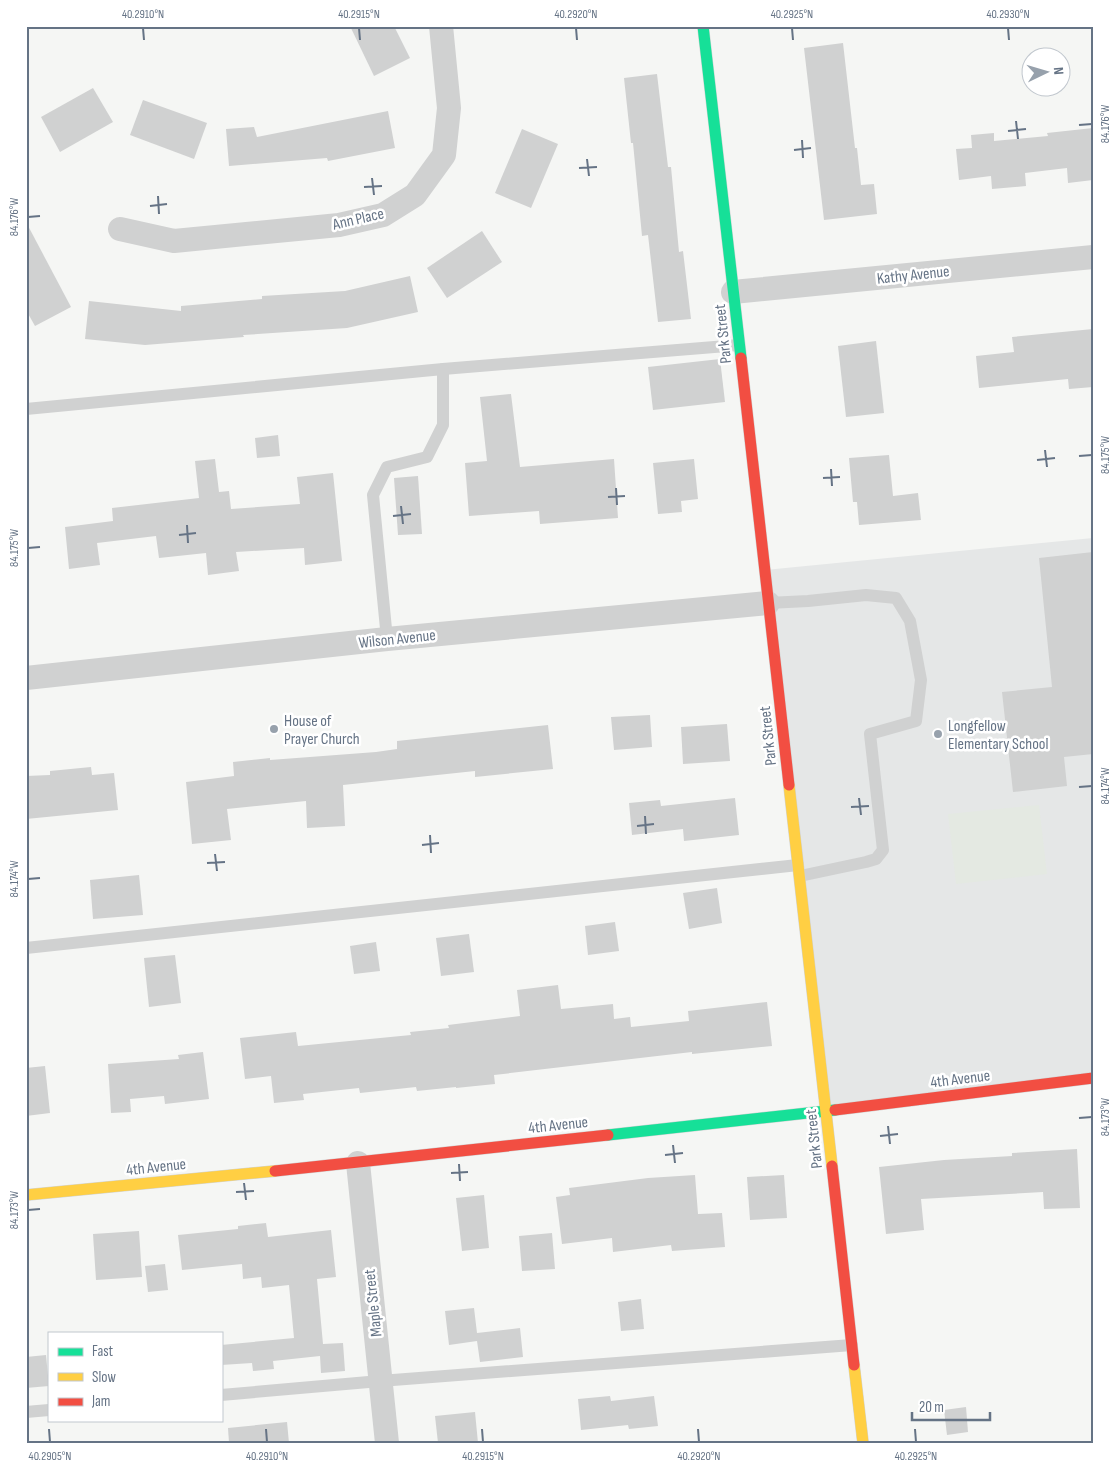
<svg xmlns="http://www.w3.org/2000/svg" width="1119" height="1469" viewBox="0 0 1119 1469" font-family="'Sofia Sans Condensed',sans-serif">
<rect width="100%" height="100%" fill="#f5f6f4"/>
<polygon fill="#e5e7e7" points="1093,538 1093,1078 826,1111 765,570"/>
<polygon fill="#e4e9e2" points="1039,805 1047,874 956,884 948,814"/>
<g fill="#d0d1d1">
<polygon points="350,26 394,26 410,58 374,76"/>
<polygon points="843,43 855,148 857,148 861,185 874,184 877,214 824,220 804,48"/>
<polygon points="657,74 668,167 671,167 679,252 683,251 691,319 658,322 648,235 642,236 633,143 631,143 624,78"/>
<polygon points="93,88 113,122 60,152 41,117"/>
<polygon points="143,100 207,123 194,159 130,135"/>
<polygon points="388,111 395,148 328,161 327,158 229,166 226,129 254,127 257,137"/>
<polygon points="1093,128 1093,180 1068,183 1067,168 1025,173 1026,186 992,189 991,176 959,180 956,149 972,148 971,135 994,133 994,141 1048,136 1047,133"/>
<polygon points="522,129 558,144 531,208 495,193"/>
<polygon points="26,222 71,307 35,326 26,310"/>
<polygon points="482,231 502,262 447,298 427,268"/>
<polygon points="410,276 418,312 347,328 243,335 244,337 145,345 85,339 89,301 181,311 181,306 262,299 262,296 345,291"/>
<polygon points="1093,329 1093,387 1069,389 1068,379 979,388 976,356 1014,352 1012,337"/>
<polygon points="876,341 884,413 846,417 838,346"/>
<polygon points="720,359 725,402 653,410 648,367"/>
<polygon points="511,394 520,467 614,459 618,518 540,524 539,511 469,516 465,463 487,461 480,397"/>
<polygon points="278,435 280,456 257,458 255,438"/>
<polygon points="889,455 893,496 918,493 921,520 859,525 857,502 853,502 849,458"/>
<polygon points="215,459 219,492 229,491 231,509 300,504 297,477 333,473 342,561 305,565 304,548 236,552 239,571 208,575 206,553 159,558 156,536 97,543 100,565 69,569 65,527 113,521 112,508 199,498 195,461"/>
<polygon points="694,459 698,499 681,501 682,512 658,514 653,463"/>
<polygon points="418,476 422,534 398,535 394,478"/>
<polygon points="1093,552 1093,754 1064,757 1067,786 1013,792 1002,692 1052,687 1039,558"/>
<polygon points="650,715 652,747 614,750 611,717"/>
<polygon points="727,724 730,761 683,764 681,727"/>
<polygon points="548,725 553,769 475,777 475,771 343,785 345,826 307,828 306,801 227,809 231,840 192,844 186,782 234,776 233,762 270,758 270,760 376,752 397,749 397,741"/>
<polygon points="91,767 92,775 114,773 118,810 26,819 26,776 50,775 50,771"/>
<polygon points="735,798 739,835 684,841 683,829 632,835 629,803 660,800 661,806"/>
<polygon points="139,875 143,915 93,919 90,880"/>
<polygon points="717,888 722,923 689,929 683,893"/>
<polygon points="615,922 619,951 588,955 585,926"/>
<polygon points="469,934 474,972 441,976 436,938"/>
<polygon points="376,942 380,971 354,974 350,946"/>
<polygon points="175,955 181,1003 149,1007 144,958"/>
<polygon points="558,985 561,1009 613,1004 614,1019 630,1017 631,1027 689,1021 688,1011 767,1002 772,1046 692,1054 692,1052 494,1075 495,1084 456,1088 456,1087 417,1091 416,1087 360,1093 359,1088 303,1094 304,1100 274,1103 271,1076 245,1079 240,1038 296,1032 298,1046 411,1035 410,1032 449,1028 448,1025 520,1016 517,990"/>
<polygon points="203,1052 209,1099 165,1104 164,1096 130,1099 131,1112 111,1113 108,1064 179,1059 178,1055"/>
<polygon points="45,1066 50,1113 26,1116 26,1068"/>
<polygon points="1077,1149 1080,1208 1044,1209 1043,1192 921,1199 924,1230 886,1234 879,1167 944,1160 1012,1156 1012,1153"/>
<polygon points="695,1175 698,1214 722,1213 725,1247 672,1251 671,1245 613,1252 612,1238 562,1244 556,1197 570,1195 569,1188 648,1178"/>
<polygon points="784,1175 787,1218 750,1220 747,1177"/>
<polygon points="484,1195 489,1248 462,1251 456,1198"/>
<polygon points="266,1223 268,1237 331,1230 336,1277 317,1279 323,1344 343,1343 345,1371 321,1373 320,1356 273,1361 274,1369 253,1371 252,1363 221,1365 221,1345 294,1338 289,1285 262,1288 261,1277 243,1279 242,1264 182,1270 178,1235 238,1229 238,1226"/>
<polygon points="139,1231 142,1277 96,1280 93,1234"/>
<polygon points="552,1233 555,1269 522,1271 519,1236"/>
<polygon points="165,1264 168,1290 148,1292 145,1266"/>
<polygon points="641,1299 644,1329 621,1331 618,1302"/>
<polygon points="474,1308 477,1333 520,1328 523,1357 480,1362 477,1341 449,1345 445,1311"/>
<polygon points="46,1355 49,1386 26,1388 26,1357"/>
<polygon points="610,1396 611,1401 654,1396 658,1426 629,1429 628,1425 581,1430 578,1399"/>
<polygon points="966,1407 968,1432 947,1435 944,1410"/>
<polygon points="475,1412 478,1443 438,1443 435,1416"/>
<polygon points="287,1422 289,1443 229,1443 228,1428"/>
</g>
<g fill="none" stroke-linecap="round" stroke-linejoin="round">
<g stroke="#d1d3d3" stroke-width="12">
<g id="fast">
<polyline points="703,26 741,358"/>
<polyline points="608,1135 835,1110"/>
</g>
</g>
<g stroke="#d1d3d3" stroke-width="12">
<g id="slow">
<polyline points="789,785 832,1166"/>
<polyline points="26,1195 275,1171"/>
<polyline points="854,1365 863,1443"/>
</g>
</g>
<g stroke="#d1d3d3" stroke-width="12">
<g id="jam">
<polyline points="741,358 789,785"/>
<polyline points="835,1110 1093,1078"/>
<polyline points="832,1166 854,1365"/>
<polyline points="275,1171 608,1135"/>
</g>
</g>
<g stroke="#d0d1d1" stroke-width="12">
<polyline points="26,409 443,369 739,345"/>
<polyline points="768,603 808,601 866,595 896,598 910,621 921,680 916,721 870,734 883,850 876,859 866,862 800,876"/>
<polyline points="387,639 373,495 387,467 427,457 443,425 443,369"/>
<polyline points="26,948 798,865"/>
<polyline points="221,1395 380,1381 852,1345"/>
<polyline points="26,1412 49,1410"/>
</g>
<g stroke="#d0d1d1" stroke-width="24">
<polyline points="120,229 174,241 339,225 383,215 415,195 444,155 449,108 441,26"/>
<polyline points="733,292 1093,257"/>
<polyline points="26,678 387,639 768,603"/>
<polyline points="358,1163 387,1443"/>
</g>
<use href="#fast" stroke="#16e098" stroke-width="11"/>
<use href="#slow" stroke="#ffcf43" stroke-width="11"/>
<use href="#jam" stroke="#f24e42" stroke-width="11"/>
</g>
<path fill="none" stroke="#657385" stroke-width="2" d="M 143,28 L 144,40M 359,28 L 360,40M 576,28 L 577,40M 792,28 L 793,40M 1008,28 L 1009,40M 1016,121 L 1018,139M 1079,125 L 1092,124M 1008,131 L 1026,129M 802,140 L 803,158M 794,150 L 811,148M 587,159 L 589,176M 579,168 L 597,167M 372,178 L 374,195M 364,187 L 382,186M 158,196 L 159,214M 150,206 L 167,204M 28,217 L 40,216M 1045,450 L 1047,467M 1079,456 L 1092,455M 1037,460 L 1055,458M 831,469 L 832,486M 823,478 L 840,477M 616,488 L 617,505M 608,497 L 625,496M 401,506 L 403,524M 393,516 L 411,514M 187,525 L 188,543M 179,535 L 196,533M 28,548 L 40,547M 1079,787 L 1092,786M 859,798 L 861,815M 851,807 L 869,806M 645,816 L 646,834M 637,826 L 654,824M 430,835 L 431,853M 422,845 L 439,843M 215,854 L 217,871M 207,863 L 225,862M 28,879 L 40,878M 1079,1118 L 1092,1117M 888,1126 L 890,1144M 880,1136 L 898,1134M 673,1145 L 675,1163M 665,1155 L 683,1153M 459,1164 L 460,1181M 451,1173 L 468,1172M 244,1183 L 246,1200M 236,1192 L 254,1191M 28,1210 L 40,1209M 49,1429 L 50,1442M 266,1429 L 267,1442M 482,1429 L 483,1442M 698,1429 L 699,1442M 915,1429 L 916,1442"/>
<g fill="#97a1ac" stroke="#fff" stroke-width="2">
<circle cx="274" cy="729" r="5"/>
<circle cx="938" cy="734" r="5"/>
</g>
<g text-anchor="middle" stroke-width="5" stroke-linejoin="round" paint-order="stroke">
<g font-size="16" fill="#657385" stroke="#fff">
<text transform="translate(358 218) rotate(-13)" y="6">Ann Place</text>
<text transform="translate(913 274) rotate(-6)" y="6">Kathy Avenue</text>
<text transform="translate(722 334) rotate(-96)" y="6">Park Street</text>
<text transform="translate(397 638) rotate(-6)" y="6">Wilson Avenue</text>
<text transform="translate(767 736) rotate(-96)" y="6">Park Street</text>
<text transform="translate(960 1078) rotate(-7)" y="6">4th Avenue</text>
<text transform="translate(558 1124) rotate(-6)" y="6">4th Avenue</text>
<text transform="translate(813 1139) rotate(-96)" y="6">Park Street</text>
<text transform="translate(156 1166) rotate(-6)" y="6">4th Avenue</text>
<text transform="translate(372 1303) rotate(-96)" y="6">Maple Street</text>
</g>
<g font-size="16" fill="#657385" stroke="#fff" text-anchor="start">
<text x="284" y="726">House of<tspan x="284" dy="18">Prayer Church</tspan></text>
<text x="948" y="731">Longfellow<tspan x="948" dy="18">Elementary School</tspan></text>
</g>
</g>
<rect width="1119" height="1469" fill="none" stroke="#ffffff" stroke-width="55"/>
<rect x="48" y="1332" width="175" height="90" fill="#ffffff" stroke="#c1c7ce"/>
<rect x="58" y="1348" width="25" height="8" fill="#16e098" stroke="#c1c7ce"/>
<text x="92" y="1356" font-size="15" fill="#657385">Fast</text>
<rect x="58" y="1373" width="25" height="8" fill="#ffcf43" stroke="#c1c7ce"/>
<text x="92" y="1382" font-size="15" fill="#657385">Slow</text>
<rect x="58" y="1398" width="25" height="8" fill="#f24e42" stroke="#c1c7ce"/>
<text x="92" y="1406" font-size="15" fill="#657385">Jam</text>
<g transform="translate(1046 72) rotate(85)"><circle r="24" fill="#ffffff" stroke="#c1c7ce"/>
<path d="M0-4L9 19L0 12L-9 19Z" fill="#97a1ac"/>
<text y="-8" font-size="14" font-weight="bold" text-anchor="middle" fill="#657385">N</text>
</g>
<path d="M912 1412v8h78v-8" fill="none" stroke="#657385" stroke-width="2.5"/>
<text x="919" y="1412" font-size="15" fill="#657385" stroke="#ffffff" stroke-width="4" paint-order="stroke">20 m</text>
<rect x="28" y="28" width="1064" height="1414" fill="none" stroke="#657385" stroke-width="2"/>
<g font-size="12" text-anchor="middle" fill="#657385">
<text x="143" y="18">40.2910°N</text>
<text x="359" y="18">40.2915°N</text>
<text x="576" y="18">40.2920°N</text>
<text x="792" y="18">40.2925°N</text>
<text x="1008" y="18">40.2930°N</text>
<text transform="translate(1105 124) rotate(-90)" y="4">84.176°W</text>
<text transform="translate(14 217) rotate(-90)" y="4">84.176°W</text>
<text transform="translate(1105 455) rotate(-90)" y="4">84.175°W</text>
<text transform="translate(14 548) rotate(-90)" y="4">84.175°W</text>
<text transform="translate(1105 786) rotate(-90)" y="4">84.174°W</text>
<text transform="translate(14 879) rotate(-90)" y="4">84.174°W</text>
<text transform="translate(1105 1117) rotate(-90)" y="4">84.173°W</text>
<text transform="translate(14 1210) rotate(-90)" y="4">84.173°W</text>
<text x="50" y="1460">40.2905°N</text>
<text x="267" y="1460">40.2910°N</text>
<text x="483" y="1460">40.2915°N</text>
<text x="699" y="1460">40.2920°N</text>
<text x="916" y="1460">40.2925°N</text>
</g>
</svg>
